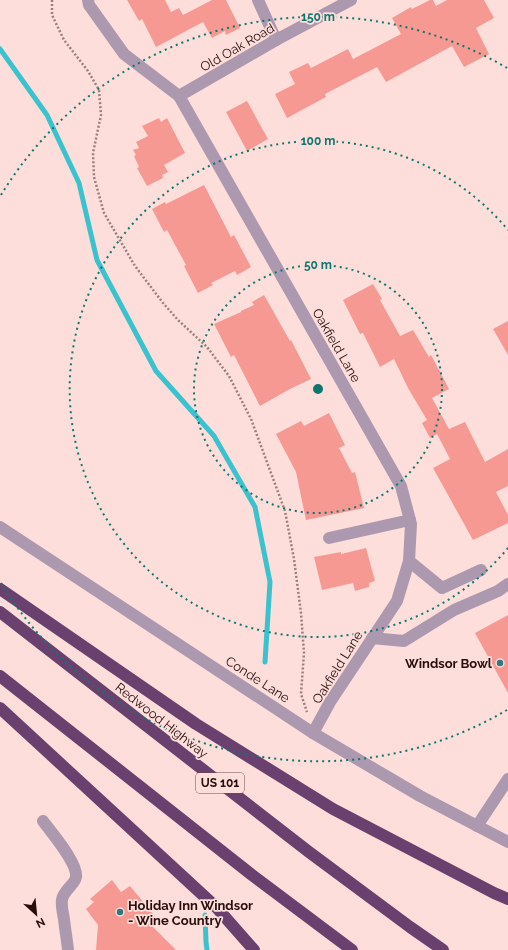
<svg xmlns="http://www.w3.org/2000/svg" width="508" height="950" viewBox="0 0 508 950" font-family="Raleway,sans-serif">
<rect width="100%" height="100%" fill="#fddedb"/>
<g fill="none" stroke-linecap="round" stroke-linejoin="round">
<g stroke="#3ac3cf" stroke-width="5">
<polyline points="0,49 47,115 79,183 97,260 156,371 214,436 255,507 270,582 265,662"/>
<polyline points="205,915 206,942 207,950"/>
</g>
</g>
<g fill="#f79993">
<polygon points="127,0 165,0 171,12 179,8 183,15 212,0 226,0 240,28 226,35 225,31 212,38 203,22 156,47 142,19 139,21"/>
<polygon points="430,0 433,0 436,6 447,0 484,0 494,18 476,28 489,54 464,67 452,46 386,82 377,67 325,94 326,97 287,118 275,94 295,84 289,72 308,63 311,68 348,49 353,59 401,34 392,18 411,7 412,9"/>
<polygon points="247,101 268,139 247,151 226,112"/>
<polygon points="159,118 161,122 167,118 185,153 164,165 168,172 162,175 163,178 147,186 137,168 139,167 134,156 136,155 133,150 139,148 136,142 148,136 142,126"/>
<polygon points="204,185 231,237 234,235 251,267 237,275 235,271 211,283 213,285 198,293 184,266 186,265 167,230 164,232 152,209 165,202 166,204"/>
<polygon points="373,284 382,299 380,300 400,336 413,330 429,357 431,355 449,389 432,398 449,429 465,422 485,462 508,449 508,486 496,492 508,515 508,523 473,540 433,468 450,459 437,434 430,438 422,423 427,420 408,388 394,359 380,367 363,333 360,334 343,300"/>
<polygon points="264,295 290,341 291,340 311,379 290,389 260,406 234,355 231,357 214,324 241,312 241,311 254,305 252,302"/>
<polygon points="508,321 508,355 493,329"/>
<polygon points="329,413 345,445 339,448 352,473 355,472 364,508 306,520 296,472 276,434 301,421 304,426"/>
<polygon points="366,548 375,581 369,583 369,587 355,591 353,583 322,590 314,557 341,552 341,554"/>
<polygon points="508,615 508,693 475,633"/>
<polygon points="112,880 121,892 130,886 154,915 157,922 151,925 176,950 96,950 98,925 86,909 94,902 90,899"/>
</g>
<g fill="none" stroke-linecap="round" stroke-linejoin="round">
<polyline stroke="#9b7f7d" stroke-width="2.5" stroke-dasharray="2 2" stroke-linecap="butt" points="52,0 52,15 64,40 88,71 99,90 101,115 93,153 94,177 104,213 135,266 163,303 178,320 207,347 229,376 251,419 285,511 294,559 301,613 304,653 301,694 307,712"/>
<g stroke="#ad99af" stroke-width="12">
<polyline points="88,0 89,5 124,54 179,96 401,486 411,524 409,561 397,601 330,702 313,733"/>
<polyline points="258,0 276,40"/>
<polyline points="179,96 276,40 351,0"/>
<polyline points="0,527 313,733 420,796 508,842"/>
<polyline points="329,538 410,520"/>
<polyline points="409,561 442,588 481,570"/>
<polyline points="372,638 404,641 454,610 498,591 508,584"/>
<path d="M 43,821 C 51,832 78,863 76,877 C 75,885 63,890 62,900 C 61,906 63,913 64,919 C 65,929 67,940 68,950"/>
<polyline points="477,826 508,779"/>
</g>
<g stroke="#6a416e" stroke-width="12">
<polyline points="0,589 196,724 333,809 494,893 508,899"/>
<polyline points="0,612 309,852 410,927 443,950"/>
<polyline points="0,676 252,875 352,950"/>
<polyline points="0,708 217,908 254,950"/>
</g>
</g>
<g fill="none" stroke="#0f766e" stroke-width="2" stroke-dasharray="2 4">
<circle cx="318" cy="389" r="124"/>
<path d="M508 548A248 248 0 1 1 508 230"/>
<path d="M507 710A372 372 0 0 1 1 583M1 195A372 372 0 0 1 507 68"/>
</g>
<g fill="#2f787e" stroke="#fddedb" stroke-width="1.5">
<circle cx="500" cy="663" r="4"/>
<circle cx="120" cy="912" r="4"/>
</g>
<g text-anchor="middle" stroke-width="3.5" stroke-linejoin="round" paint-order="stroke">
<rect fill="#fddedb" stroke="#674c4a" stroke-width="1" x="196" y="773" width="48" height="20" rx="3"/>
<g font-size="12" font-weight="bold" fill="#270d0c">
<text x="220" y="787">US 101</text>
</g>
<g font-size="13" fill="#270d0c" stroke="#fddedb">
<text transform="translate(237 47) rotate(-30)" y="5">Old Oak Road</text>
<text transform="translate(337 345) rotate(60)" y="5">Oakfield Lane</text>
<text transform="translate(337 667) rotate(-58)" y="5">Oakfield Lane</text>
<text transform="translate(258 679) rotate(33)" y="5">Conde Lane</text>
<text transform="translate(162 720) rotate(38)" y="5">Redwood Highway</text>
</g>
<g font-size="13" font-weight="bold" fill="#270d0c" stroke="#fddedb" text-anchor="end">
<text x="492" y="668">Windsor Bowl</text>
<text x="128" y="910" text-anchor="start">Holiday Inn Windsor<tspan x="128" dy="15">- Wine Country</tspan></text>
</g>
</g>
<circle cx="318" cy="389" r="6" fill="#0f766e" stroke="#fddedb" stroke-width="2"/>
<g font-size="12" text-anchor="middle" font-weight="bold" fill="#0f766e" stroke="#fddedb" stroke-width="3.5" stroke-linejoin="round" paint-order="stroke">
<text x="318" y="21">150 m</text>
<text x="318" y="145">100 m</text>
<text x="318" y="269">50 m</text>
</g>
<g transform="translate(36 914) rotate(153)" stroke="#fddedb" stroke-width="3" paint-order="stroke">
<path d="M0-3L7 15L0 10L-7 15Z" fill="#270d0c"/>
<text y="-6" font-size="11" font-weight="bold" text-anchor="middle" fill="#270d0c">N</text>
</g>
</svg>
